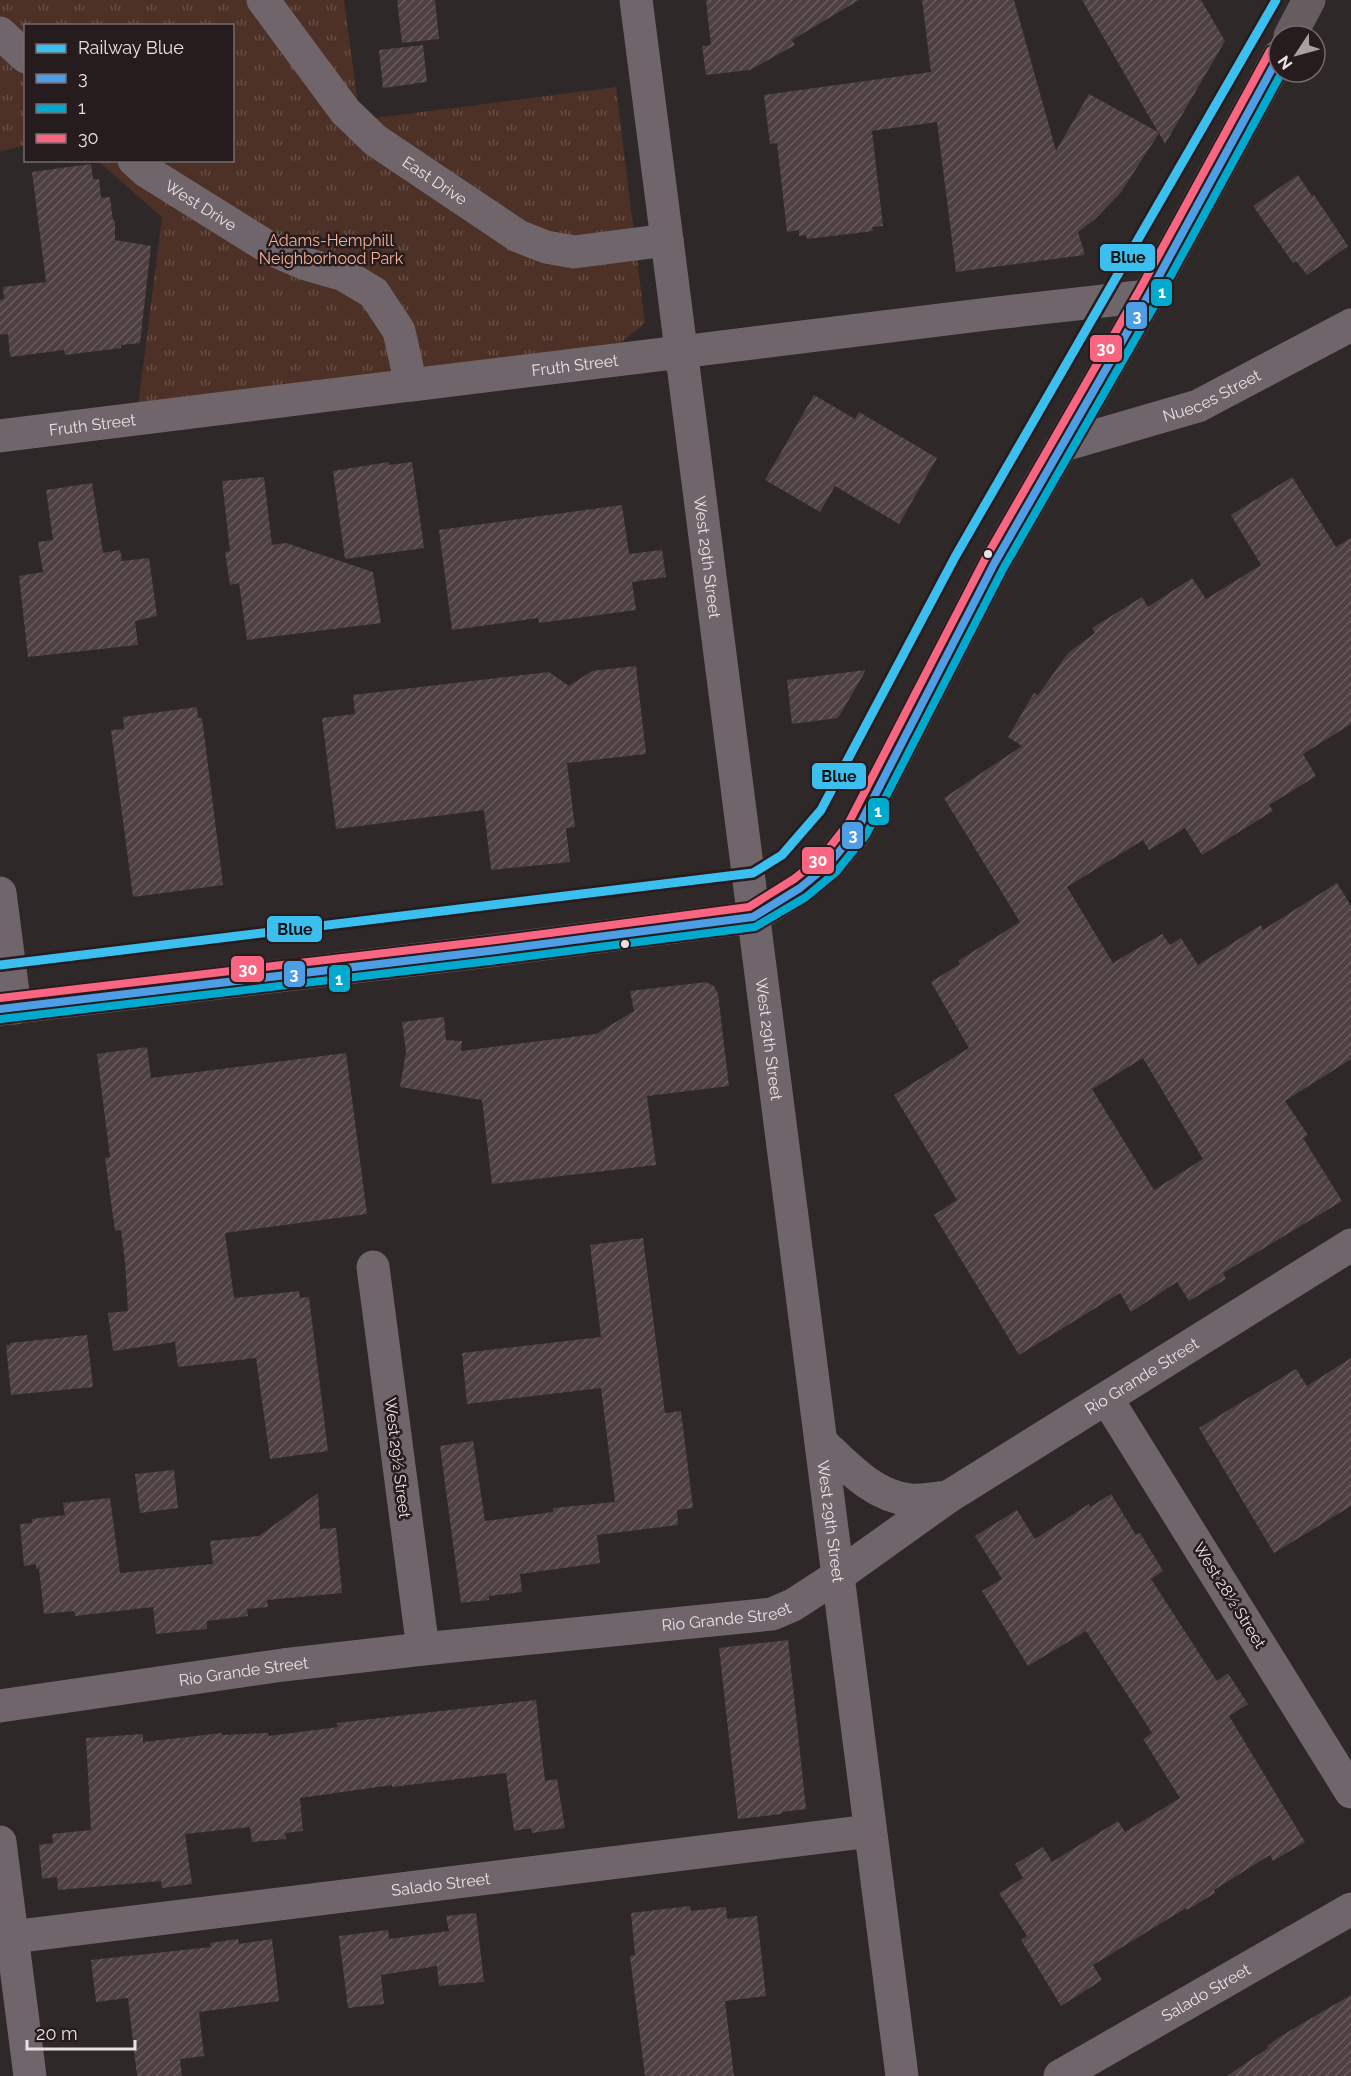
<svg xmlns="http://www.w3.org/2000/svg" width="1351" height="2076" viewBox="0 0 1351 2076" font-family="Raleway,sans-serif">
<defs>
<pattern id="grass-tufts" width="24" height="20" patternUnits="userSpaceOnUse" patternTransform="scale(1.5)"><rect width="24" height="20" fill="#4d3126"/><path d="M3 7l-1-3M5 7V3M7 7l1-3M15 17l-1-3M17 17v-4M19 17l1-3" fill="none" stroke="#674f45"/></pattern>
<pattern id="building-hatch" width="6" height="6" patternUnits="userSpaceOnUse" patternTransform="scale(1.5)"><rect width="6" height="6" fill="#4e4040"/><path d="M-1 1l2-2M0 6l6-6M5 7l2-2" fill="none" stroke="#685b5b"/></pattern>
</defs>
<rect width="100%" height="100%" fill="#2e2829"/>
<polygon fill="url(#grass-tufts)" points="0,0 344,0 360,120 616,87 645,323 617,346 138,407 162,217 98,161 232,160 232,26 26,26 25,145 0,152"/>
<g fill="url(#building-hatch)" fill-rule="evenodd">
<polygon points="397,0 435,0 439,39 402,43"/>
<polygon points="706,0 859,0 792,40 795,45 750,70 706,75 702,46 711,45"/>
<polygon points="922,0 1014,0 1056,151 1089,94 1158,132 1082,0 1201,0 1225,41 1165,144 1159,133 1121,192 1095,219 1078,232 1085,255 956,272 937,122 872,131 883,226 872,227 873,231 807,239 806,235 799,236 799,230 787,232 777,143 770,144 764,95 931,72"/>
<polygon points="423,45 427,82 383,88 379,50"/>
<polygon points="91,164 93,179 99,179 101,198 110,197 113,221 115,220 115,240 151,246 140,343 121,345 121,348 65,355 64,350 10,357 8,334 0,335 0,300 4,299 3,287 46,282 32,172"/>
<polygon points="1298,175 1312,196 1314,195 1348,246 1307,275 1296,261 1293,263 1253,206"/>
<polygon points="814,395 855,419 859,412 937,458 899,524 835,486 820,512 765,480"/>
<polygon points="389,462 389,465 412,462 424,548 345,559 333,471"/>
<polygon points="264,477 272,545 286,543 373,572 381,623 247,640 239,583 230,585 225,552 230,551 222,481"/>
<path d="M 1292,477 L 1336,547 L 1351,538 L 1351,724 L 1303,754 L 1316,776 L 1269,805 L 1273,811 L 1202,855 L 1185,828 L 1149,850 L 1143,840 L 1067,887 L 1113,963 L 1162,934 L 1170,945 L 1181,938 L 1198,965 L 1261,925 L 1263,930 L 1337,883 L 1351,906 L 1351,1059 L 1285,1101 L 1308,1135 L 1303,1138 L 1342,1201 L 1223,1273 L 1226,1279 L 1189,1301 L 1177,1282 L 1131,1312 L 1120,1293 L 1019,1355 L 934,1215 L 957,1200 L 894,1095 L 969,1048 L 931,982 L 960,964 L 958,961 L 1020,922 L 944,798 L 1022,746 L 1008,737 L 1034,693 L 1038,695 L 1068,653 L 1095,633 L 1092,628 L 1142,597 L 1148,607 L 1192,578 L 1206,599 L 1261,565 L 1231,515 ZM 1143,1058 L 1203,1159 L 1154,1190 L 1092,1089 Z"/>
<polygon points="92,483 103,553 120,550 122,561 149,558 157,616 135,621 138,645 28,657 19,576 43,572 38,542 53,540 46,490"/>
<polygon points="622,505 629,554 662,550 666,577 632,582 636,610 539,623 538,618 452,630 439,530"/>
<polygon points="636,666 646,754 567,763 575,827 566,828 570,862 491,870 484,810 336,829 322,718 355,714 353,695 549,672 569,686 592,671"/>
<polygon points="866,670 838,718 792,724 787,680"/>
<polygon points="197,707 198,718 202,718 223,885 133,897 111,730 124,729 123,717"/>
<polygon points="706,982 714,986 718,994 729,1086 647,1096 656,1165 492,1184 482,1100 400,1087 406,1052 402,1022 444,1017 446,1040 462,1041 461,1051 596,1034 634,1011 630,991"/>
<polygon points="147,1047 151,1078 346,1053 367,1214 225,1233 234,1298 299,1291 300,1298 309,1297 328,1451 270,1459 256,1358 178,1367 175,1342 113,1351 108,1313 128,1311 125,1262 121,1230 115,1231 105,1158 110,1157 97,1054"/>
<polygon points="643,1238 665,1413 681,1411 693,1508 677,1510 678,1525 597,1535 600,1563 520,1574 522,1592 489,1596 489,1600 461,1603 440,1446 473,1441 485,1521 553,1512 553,1508 615,1502 601,1388 467,1404 462,1353 601,1337 590,1245"/>
<polygon points="87,1335 93,1387 11,1395 6,1345 10,1345 10,1343"/>
<polygon points="1351,1358 1351,1506 1274,1553 1199,1428 1296,1369 1307,1386"/>
<polygon points="174,1470 178,1508 140,1513 135,1474"/>
<polygon points="318,1493 320,1529 336,1528 342,1593 267,1600 268,1607 247,1609 248,1616 207,1621 207,1629 156,1634 153,1607 75,1616 74,1611 44,1614 39,1568 36,1569 36,1564 24,1566 20,1524 32,1523 32,1519 65,1515 63,1503 110,1498 120,1573 213,1564 210,1541 259,1536"/>
<polygon points="1111,1494 1136,1535 1140,1533 1163,1571 1151,1579 1217,1681 1228,1673 1248,1704 1229,1716 1305,1842 1273,1861 1270,1855 1214,1890 1215,1893 1187,1910 1186,1908 1093,1965 1102,1980 1061,2006 1021,1940 1027,1936 999,1893 1023,1878 1015,1864 1043,1847 1052,1862 1118,1821 1125,1832 1180,1798 1143,1739 1152,1733 1086,1631 1028,1666 982,1591 1002,1579 975,1536 1017,1510 1035,1539 1089,1504 1090,1507"/>
<polygon points="788,1640 806,1809 782,1812 782,1814 738,1819 719,1648"/>
<polygon points="536,1700 545,1781 557,1779 565,1828 532,1833 531,1828 514,1831 506,1773 392,1787 392,1785 300,1798 303,1831 285,1833 286,1839 252,1842 250,1827 185,1834 192,1884 162,1888 161,1881 58,1890 57,1877 42,1879 39,1845 53,1843 52,1834 91,1830 86,1738 143,1734 143,1742 222,1733 222,1735 268,1733 269,1736 338,1727 337,1723"/>
<polygon points="690,1906 691,1911 726,1907 727,1919 757,1916 766,1996 725,2001 734,2076 645,2076 630,1956 635,1955 631,1913"/>
<polygon points="476,1913 484,1982 439,1986 437,1966 381,1975 384,2004 348,2008 339,1936 388,1930 389,1939 449,1931 446,1916"/>
<polygon points="238,1939 239,1944 272,1939 279,2001 199,2012 204,2056 180,2059 182,2076 137,2076 128,1998 96,2002 91,1960 211,1947 210,1943"/>
<polygon points="1351,1995 1351,2076 1227,2076 1268,2048 1267,2046 1281,2036"/>
</g>
<g fill="none" stroke-linecap="round" stroke-linejoin="round">
<g stroke="#6f656a" stroke-width="33">
<polyline points="636,0 667,240"/>
<polyline points="681,352 996,313 1148,296"/>
<path id="s1" d="M 0,436 L 411,385"/>
<polyline points="373,1267 423,1649"/>
<polyline points="1107,1399 1351,1792"/>
<path id="s2" d="M 0,1706 L 283,1665 L 423,1649 L 772,1614 L 793,1605 L 836,1577"/>
<polyline points="0,1842 30,2076"/>
<path id="s3" d="M 12,1937 L 870,1831"/>
<path id="s4" d="M 1060,2076 L 1351,1909"/>
</g>
<g stroke="#6f656a" stroke-width="33">
<path id="s5" d="M 263,0 L 345,111 L 375,140 L 518,236 L 546,247 L 574,252 L 667,240 L 902,2076"/>
<polyline points="0,33 26,57"/>
<path id="s6" d="M 134,160 L 146,171 L 271,249 L 306,264 L 344,275 L 374,293 L 399,331 L 411,385 L 681,352"/>
<path id="s7" d="M 1064,445 L 1198,406 L 1351,325"/>
<polyline points="0,893 15,1008"/>
<path d="M 821,1442 C 847,1466 873,1496 910,1500 C 923,1501 936,1498 948,1497"/>
<path id="s8" d="M 836,1577 L 948,1497 L 1351,1245"/>
</g>
<g stroke="#665d60" stroke-width="33">
<polyline points="1290,36 1309,0"/>
<polyline points="0,1009 497,950 753,917 800,888 829,864 857,830 994,564 1148,296 1279,56"/>
</g>
<g stroke="#261c1e" stroke-width="12">
<polyline id="bus-1" points="0,1009 497,950 753,917 800,888 829,864 857,830 994,564 1148,296 1279,56"/>
</g>
<g stroke="#261c1e" stroke-width="12">
<polyline id="bus-2" points="1,1019 498,960 755,927 806,897 836,872 866,835 1003,569 1157,301 1282,72"/>
</g>
<g stroke="#261c1e" stroke-width="12">
<polyline id="bus-3" points="0,998 496,940 749,907 794,879 822,857 848,824 985,559 1139,291 1270,51"/>
</g>
<use href="#bus-1" stroke="#4d9ee5" stroke-width="8"/>
<use href="#bus-2" stroke="#00a9ce" stroke-width="8"/>
<use href="#bus-3" stroke="#fa6682" stroke-width="8"/>
<g stroke="#261c1e" stroke-width="14">
<polyline id="rail-1" points="0,965 753,873 782,855 821,810 955,557 1276,0"/>
</g>
<use href="#rail-1" stroke="#3bbfef" stroke-width="9"/>
</g>
<g fill="#e9e2e3" stroke="#261c1e" stroke-width="2">
<circle cx="988" cy="554" r="5"/>
<circle cx="625" cy="944" r="5"/>
</g>
<g text-anchor="middle" stroke-width="5" stroke-linejoin="round" paint-order="stroke">
<g font-size="16" fill="#e9e2e3" stroke="#261c1e">
<text dy="6" stroke="none"><textPath href="#s5" startOffset="252">East Drive</textPath></text>
<text dy="6" stroke="none"><textPath href="#s6" startOffset="81">West Drive</textPath></text>
<text dy="6" stroke="none"><textPath href="#s6" startOffset="542">Fruth Street</textPath></text>
<text dy="6" stroke="none"><textPath href="#s7" startOffset="156">Nueces Street</textPath></text>
<text dy="6" stroke="none"><textPath href="#s1" startOffset="93">Fruth Street</textPath></text>
<text dy="6" stroke="none"><textPath href="#s5" startOffset="824">West 29th Street</textPath></text>
<text dy="6" stroke="none"><textPath href="#s5" startOffset="1310">West 29th Street</textPath></text>
<text dy="6" stroke="none"><textPath href="#s8" startOffset="366">Rio Grande Street</textPath></text>
<text transform="translate(398 1458) rotate(83)" y="6">West 29½ Street</text>
<text dy="6" stroke="none"><textPath href="#s5" startOffset="1796">West 29th Street</textPath></text>
<text transform="translate(1230 1595) rotate(58)" y="6">West 28½ Street</text>
<text dy="6" stroke="none"><textPath href="#s2" startOffset="732">Rio Grande Street</textPath></text>
<text dy="6" stroke="none"><textPath href="#s2" startOffset="246">Rio Grande Street</textPath></text>
<text dy="6" stroke="none"><textPath href="#s3" startOffset="432">Salado Street</textPath></text>
<text dy="6" stroke="none"><textPath href="#s4" startOffset="168">Salado Street</textPath></text>
</g>
<g font-size="16" fill="#f7b193" stroke="#261c1e">
<text x="331" y="246">Adams-Hemphill<tspan x="331" dy="18">Neighborhood Park</tspan></text>
</g>
</g>
<g stroke="#261c1e" stroke-width="2">
<rect x="1099" y="243" width="57" height="29" rx="6" fill="#3bbfef"/>
<rect x="1150" y="278" width="23" height="29" rx="6" fill="#00a9ce"/>
<rect x="1125" y="301" width="23" height="29" rx="6" fill="#4d9ee5"/>
<rect x="1089" y="334" width="34" height="29" rx="6" fill="#fa6682"/>
<rect x="811" y="762" width="56" height="28" rx="6" fill="#3bbfef"/>
<rect x="867" y="797" width="23" height="29" rx="6" fill="#00a9ce"/>
<rect x="841" y="821" width="23" height="29" rx="6" fill="#4d9ee5"/>
<rect x="801" y="846" width="34" height="29" rx="6" fill="#fa6682"/>
<rect x="266" y="915" width="57" height="28" rx="6" fill="#3bbfef"/>
<rect x="230" y="955" width="35" height="28" rx="6" fill="#fa6682"/>
<rect x="283" y="960" width="23" height="28" rx="6" fill="#4d9ee5"/>
<rect x="328" y="964" width="23" height="29" rx="6" fill="#00a9ce"/>
</g>
<g font-size="16" text-anchor="middle" font-weight="bold" fill="#fff">
<text x="1162" y="298">1</text>
<text x="1137" y="322">3</text>
<text x="1106" y="354">30</text>
<text x="878" y="817">1</text>
<text x="853" y="841">3</text>
<text x="818" y="866">30</text>
<text x="248" y="975">30</text>
<text x="294" y="980">3</text>
<text x="339" y="985">1</text>
</g>
<g font-size="16" text-anchor="middle" font-weight="bold" fill="#111">
<text x="1128" y="263">Blue</text>
<text x="839" y="782">Blue</text>
<text x="295" y="935">Blue</text>
</g>
<rect x="24" y="24" width="210" height="138" fill="#261c1e" stroke="#746b6d" stroke-width="1.5"/>
<rect x="36" y="44" width="30" height="9" fill="#3bbfef" stroke="#746b6d" stroke-width="1.5"/>
<text x="78" y="54" font-size="18" fill="#e9e2e3">Railway Blue</text>
<rect x="36" y="74" width="30" height="9" fill="#4d9ee5" stroke="#746b6d" stroke-width="1.5"/>
<text x="78" y="84" font-size="18" fill="#e9e2e3">3</text>
<rect x="36" y="104" width="30" height="9" fill="#00a9ce" stroke="#746b6d" stroke-width="1.5"/>
<text x="78" y="114" font-size="18" fill="#e9e2e3">1</text>
<rect x="36" y="134" width="30" height="9" fill="#fa6682" stroke="#746b6d" stroke-width="1.5"/>
<text x="78" y="144" font-size="18" fill="#e9e2e3">30</text>
<g transform="translate(1297 54) rotate(234)"><circle r="28" fill="#261c1e" stroke="#746b6d" stroke-width="1.5"/>
<path d="M0-4.5L10 22L0 15L-10 22Z" fill="#a8a1a2"/>
<text y="-9" font-size="16" font-weight="bold" text-anchor="middle" fill="#e9e2e3">N</text>
</g>
<path d="M27 2040v9h108v-9" fill="none" stroke="#e9e2e3" stroke-width="3"/>
<text x="36" y="2040" font-size="18" fill="#e9e2e3" stroke="#261c1e" stroke-width="4.5" paint-order="stroke">20 m</text>
</svg>
